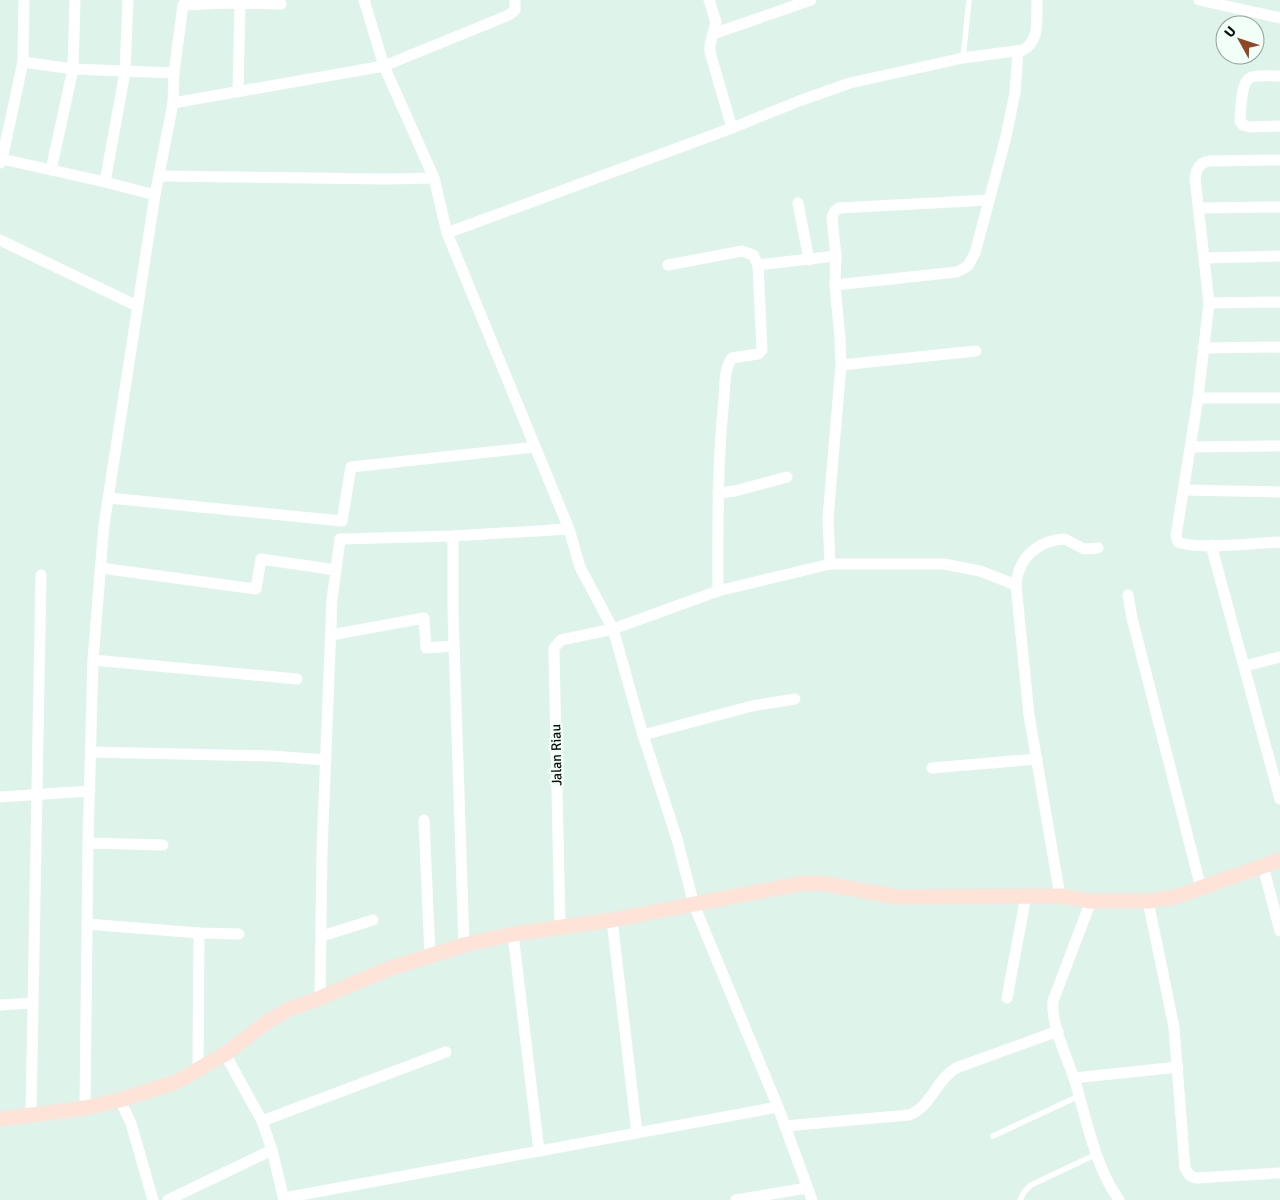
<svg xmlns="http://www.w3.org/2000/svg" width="1280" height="1200" viewBox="0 0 1280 1200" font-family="Signika,sans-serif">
<rect width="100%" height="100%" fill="#def4eb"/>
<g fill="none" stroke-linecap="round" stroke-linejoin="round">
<g stroke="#fff" stroke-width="5.5">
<polyline points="963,58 969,0"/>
<polyline points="993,1136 1079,1096"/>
<polyline points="1020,1200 1024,1192 1031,1185 1097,1154"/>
</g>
<g stroke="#fff" stroke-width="11">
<polyline points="364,0 384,66 434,178 447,233 569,529 580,567 613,629 643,735 677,839 694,905 778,1107 812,1200"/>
<polyline points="709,0 716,22 710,45 710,52 732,128"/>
<polyline points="1199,0 1280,18"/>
<polyline points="713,34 811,0"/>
<polyline points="23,62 73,69 174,73"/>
<path d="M 1280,76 C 1271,76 1260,75 1252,77 C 1240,80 1241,111 1240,121 L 1243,125 L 1250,127 L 1280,126"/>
<polyline points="238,92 240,4"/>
<polyline points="173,103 384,66 509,15 515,10 515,0"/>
<polyline points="2,159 105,182 155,195"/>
<path d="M 1280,160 L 1210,161 C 1200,162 1197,168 1195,178 L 1209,303 L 1198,398 L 1176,536 L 1178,542 C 1197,550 1257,543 1280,542"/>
<polyline points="0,163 2,159 23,62 24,0"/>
<polyline points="51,170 73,69 75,0"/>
<polyline points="159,176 385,179 434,178"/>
<polyline points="105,182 125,72 128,0"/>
<polyline points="798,203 809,260"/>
<polyline points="1199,208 1280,207"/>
<path d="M 447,233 L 732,128 L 799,101 L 850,83 L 963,58 L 1023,50 C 1041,40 1036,17 1037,0"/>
<polyline points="0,240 137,306"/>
<polyline points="1205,258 1280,256"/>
<polyline points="668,265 742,251 753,255 758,265 836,256"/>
<polyline points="835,285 957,272 968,266 975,253 1006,137 1015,93 1018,51"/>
<polyline points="1209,303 1280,302"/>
<polyline points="1203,348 1280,347"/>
<polyline points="841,365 976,351"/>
<polyline points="1198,398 1280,398"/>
<polyline points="1191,447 1280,446"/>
<polyline points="1184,490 1280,492"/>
<polyline points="718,493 735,491 787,477"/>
<polyline points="109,498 342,521 351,467 535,447"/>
<polyline points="453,536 453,613 464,945"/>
<polyline points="1211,545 1280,799"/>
<polyline points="830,564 828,518 841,365 840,338 835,285 836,256 832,218 834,212 839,208 989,200"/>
<polyline points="101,568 256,589 261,559 336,570"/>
<path d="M 1016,585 C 1018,558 1038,540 1065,539 L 1084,549 L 1098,548"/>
<path d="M 718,591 C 718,527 717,463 724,399 C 725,387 724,368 732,358 L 758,354 L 762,350 L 758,265"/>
<polyline points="1128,595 1132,618 1201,888"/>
<polyline points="331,635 424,618 426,648 454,646"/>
<polyline points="93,660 297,679"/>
<polyline points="1244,666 1280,657"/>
<polyline points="643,735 752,706 795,699"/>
<polyline points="91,752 272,756 326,760"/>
<polyline points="932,768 1037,759"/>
<polyline points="0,797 90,791"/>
<polyline points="424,820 430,955"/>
<polyline points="88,843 163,845"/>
<polyline points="1263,866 1280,931"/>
<path d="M 1091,901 L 1053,1001 C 1051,1025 1066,1055 1074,1078 C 1086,1117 1095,1167 1119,1200"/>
<path d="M 1148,901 L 1174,1027 L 1185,1168 C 1188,1174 1190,1177 1197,1178 L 1280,1173"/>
<polyline points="612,920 637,1133"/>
<polyline points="87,924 199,933 239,934"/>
<polyline points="560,926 554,653 554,648 561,640 613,629 718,591 830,564 944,564 980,571 1016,585 1029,715 1060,896"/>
<polyline points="513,934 539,1151"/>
<polyline points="322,936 373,920"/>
<polyline points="320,998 322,851 332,600 340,539 453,536 569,529"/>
<polyline points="1007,998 1026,896"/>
<polyline points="0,1005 33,1003"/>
<polyline points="225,1054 262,1121 272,1150 284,1200"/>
<polyline points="198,1070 199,933"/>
<polyline points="1074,1078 1178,1067"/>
<polyline points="120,1100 131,1123 153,1200"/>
<polyline points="85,1108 88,843 93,660 104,525 155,195 173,103 174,73 183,5 227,3 281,4"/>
<polyline points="31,1114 41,575"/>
<polyline points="262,1121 446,1052"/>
<path d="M 785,1126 L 909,1115 C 931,1107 936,1080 956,1068 L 1058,1031"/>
<polyline points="284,1198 778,1107"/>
<polyline points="168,1200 272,1150"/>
<polyline points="736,1200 807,1188"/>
</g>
<polyline stroke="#fde3d8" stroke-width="15" points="0,1119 85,1108 120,1100 176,1082 225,1054 267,1022 289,1009 320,998 388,969 464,945 513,934 612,920 804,883 826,884 898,897 1060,896 1091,901 1148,901 1175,897 1280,860"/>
</g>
<g text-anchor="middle" stroke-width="5" stroke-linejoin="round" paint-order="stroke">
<g font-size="14" fill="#070e0c" stroke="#f2fff9">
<text transform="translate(556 755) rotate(-91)" y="5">Jalan Riau</text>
</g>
</g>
<g transform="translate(1240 40) rotate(310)"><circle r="24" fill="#f2fff9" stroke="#949f9a"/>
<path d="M0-4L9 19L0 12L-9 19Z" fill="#904726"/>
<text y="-8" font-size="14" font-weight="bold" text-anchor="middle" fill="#070e0c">U</text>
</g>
</svg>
